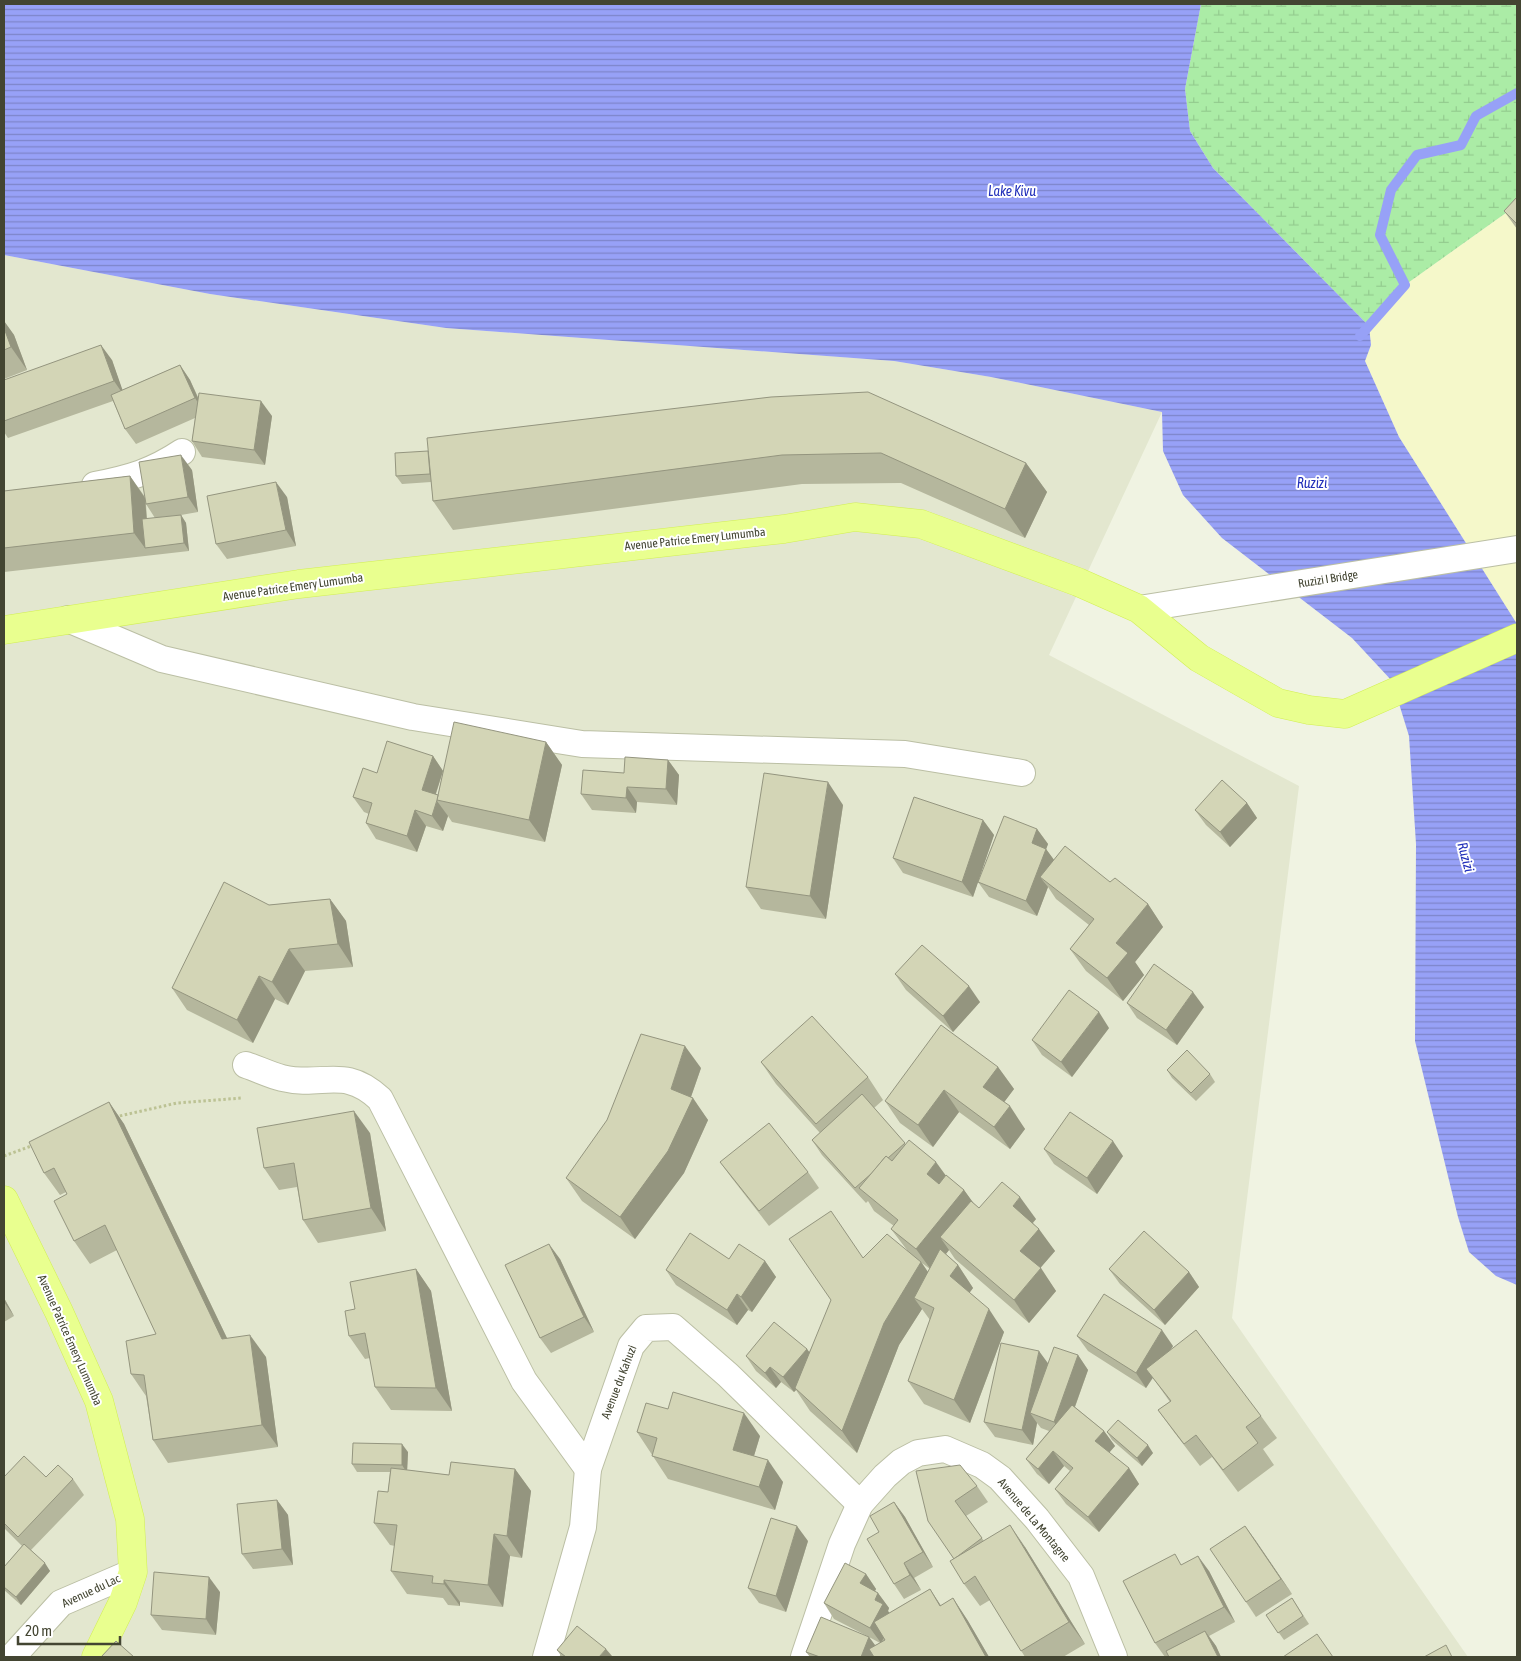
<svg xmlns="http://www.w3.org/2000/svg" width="1521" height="1661" viewBox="0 0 1521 1661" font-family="'Asap Condensed',sans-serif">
<defs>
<pattern id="wetland-marsh" width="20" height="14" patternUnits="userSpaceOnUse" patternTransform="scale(1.25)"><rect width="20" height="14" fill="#abeca6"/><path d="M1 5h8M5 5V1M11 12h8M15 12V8" fill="none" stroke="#94cc8f"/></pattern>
<pattern id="water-rules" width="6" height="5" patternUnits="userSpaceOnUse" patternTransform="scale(1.25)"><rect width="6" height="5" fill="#97a1f7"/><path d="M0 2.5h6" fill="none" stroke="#7d85c9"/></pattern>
</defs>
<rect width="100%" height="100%" fill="#f0f3e2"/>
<polygon fill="#e3e7cf" points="4,255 210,294 446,328 894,361 991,377 1162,412 1049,655 1299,786 1232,1318 1468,1657 4,1657"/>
<polygon fill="#f5f8ca" points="1517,205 1517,624 1399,437 1365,361 1371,345 1369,326 1405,285"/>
<polygon fill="url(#wetland-marsh)" points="1201,4 1517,4 1517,205 1405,285 1369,326 1213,168 1190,131 1185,89"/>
<polygon fill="url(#water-rules)" points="4,4 1201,4 1185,89 1190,131 1213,168 1369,326 1371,345 1365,361 1399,437 1517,624 1517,1285 1496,1276 1469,1252 1458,1217 1415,1041 1416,844 1409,736 1392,681 1352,638 1222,538 1183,495 1163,451 1162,412 991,377 894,361 446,328 210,294 4,255"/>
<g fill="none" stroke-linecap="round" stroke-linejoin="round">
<polyline stroke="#97a1f7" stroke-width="10" points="1360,336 1405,285 1380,235 1391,190 1417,155 1461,145 1476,116 1517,93"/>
<g stroke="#bbbfa4" stroke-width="28">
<g id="minor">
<path d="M 95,485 C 130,478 152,472 182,452"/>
<polyline points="1139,609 1517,549"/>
<polyline points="68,619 162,659 413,717 582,744 905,754 1022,773"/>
<path d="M 246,1065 C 258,1069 270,1075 282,1078 C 323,1088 344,1065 380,1099 L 524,1381 L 588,1469"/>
<polyline points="12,1657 61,1603 133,1572"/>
<polyline points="546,1657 583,1527 588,1469 631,1346 646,1328 673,1327 728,1375 860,1504"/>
<polyline points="804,1657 842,1544 860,1504 885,1476 901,1462 918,1453 945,1449 982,1465 1000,1478 1037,1519 1081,1576 1114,1657"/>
</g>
</g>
<g stroke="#d2ef54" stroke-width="29">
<g id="primary">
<polyline points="4,630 299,584 784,529 855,517 921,524 1078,582 1139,609 1199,658 1278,703 1309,710 1345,714 1517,638"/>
<polyline points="4,1200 59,1312 99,1401 130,1519 133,1572 123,1602 96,1657"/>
</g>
</g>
<g stroke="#bcc294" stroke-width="3" stroke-dasharray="2.5 2.5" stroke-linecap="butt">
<polyline points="115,1117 177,1103 242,1098"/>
<polyline points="4,1156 34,1145"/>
</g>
<use href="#minor" stroke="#fff" stroke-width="26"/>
<use href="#primary" stroke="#e9ff8f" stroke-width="28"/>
</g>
<g fill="#b5b79d" fill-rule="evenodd">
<polygon points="1517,197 1517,229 1504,211"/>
<polygon points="4,321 14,335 27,370 4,379"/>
<polygon points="112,360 122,390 180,365 190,380 198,397 272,416 265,465 202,457 192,441 195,418 136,444 125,429 113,401 8,438 4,432 4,380"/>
<polygon points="771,397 1026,463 1047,492 1025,538 901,483 802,484 453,530 433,501 431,482 402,484 396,476 428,451"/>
<path d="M 192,470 L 198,512 L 181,515 L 186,523 L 189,551 L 4,572 L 4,491 L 130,476 L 145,497 ZM 146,504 L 155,518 L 147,519 Z"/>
<polygon points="287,497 296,546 227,559 216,544"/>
<path d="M 546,742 L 562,765 L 545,842 L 452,822 L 448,816 L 443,831 L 426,826 L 417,852 L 376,839 L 366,823 L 369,814 L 364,812 L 353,797 L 377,773 L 433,756 L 443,771 ZM 443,771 L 438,795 L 436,794 Z"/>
<polygon points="668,760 679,775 677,805 637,802 636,813 592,810 581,794 624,773"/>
<polygon points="1247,803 1257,818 1230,847 1206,825 1195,810"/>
<polygon points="843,805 826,919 761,909 746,887"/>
<polygon points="983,820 994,835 978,881 1037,829 1048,844 1046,849 1054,860 1110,882 1148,904 1163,927 1135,962 1144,975 1123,1001 1086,971 1070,949 1089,925 1056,899 1048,887 1037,916 989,897 978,882 973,897 903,873 893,858"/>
<polygon points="330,899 346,921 353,967 305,971 288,1005 275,999 253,1043 187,1010 172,988 269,905"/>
<polygon points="895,974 980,1002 953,1032 906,990"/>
<polygon points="1127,1003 1204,1007 1177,1045 1137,1018"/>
<polygon points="1109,1028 1072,1077 1042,1055 1032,1040"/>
<path d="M 761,1062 L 868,1077 L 883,1100 L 874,1108 L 905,1144 L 964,1190 L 973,1203 L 979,1208 L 1036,1219 L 1033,1223 L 1055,1251 L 1040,1268 L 1056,1291 L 1029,1323 L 955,1259 L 949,1250 L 946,1254 L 958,1265 L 973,1288 L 969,1293 L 1004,1332 L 970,1423 L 924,1404 L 908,1381 L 930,1320 L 922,1309 L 899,1345 L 857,1453 L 810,1411 L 796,1390 L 794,1392 L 781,1382 L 776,1388 L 756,1371 L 746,1356 L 807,1349 L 809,1352 L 863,1258 L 907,1250 L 891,1229 L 894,1226 L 874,1211 L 868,1201 L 866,1203 L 822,1155 L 812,1140 L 820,1133 L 776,1084 ZM 922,1263 L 930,1269 L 928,1272 Z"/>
<polygon points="998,1067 1014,1089 1004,1102 1025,1129 1010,1149 959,1112 933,1147 900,1123 885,1101"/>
<polygon points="701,1068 691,1097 708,1120 684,1173 635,1239 582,1201 566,1178"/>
<polygon points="1167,1070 1210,1074 1215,1082 1196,1101 1172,1078"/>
<polygon points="109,1102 124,1124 227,1338 266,1357 278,1447 168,1463 153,1440 146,1396 131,1374 156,1334 117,1250 90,1264 74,1241 67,1194 66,1192 60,1195 44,1173"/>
<polygon points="370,1133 386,1231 318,1243 303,1220 297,1187 279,1190 264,1168"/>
<polygon points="1044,1149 1123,1156 1097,1194 1054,1164"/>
<polygon points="720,1162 808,1172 819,1188 769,1226 731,1177"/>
<polygon points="560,1259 594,1332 551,1353 540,1338"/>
<polygon points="729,1259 765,1261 776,1277 752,1312 748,1310 737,1325 676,1285 666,1270"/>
<polygon points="416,1269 431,1291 452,1411 391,1410 375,1387 370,1358 365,1359 349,1336 355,1309"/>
<polygon points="1109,1269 1189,1272 1199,1287 1165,1325 1120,1284"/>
<polygon points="4,1298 14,1316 4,1322"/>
<polygon points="1077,1336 1173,1346 1170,1351 1261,1416 1277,1438 1263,1449 1274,1465 1238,1492 1212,1457 1200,1466 1174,1432 1158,1410 1170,1402 1153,1378 1146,1388 1088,1351"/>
<polygon points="1078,1355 1088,1370 1075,1407 1104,1431 1115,1446 1109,1453 1129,1468 1139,1484 1099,1532 1066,1504 1055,1489 1070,1471 1064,1466 1049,1484 1037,1474 1026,1459 1049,1431 1041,1428 1037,1423 1033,1445 995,1437 984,1422 1048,1363"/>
<polygon points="637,1432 760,1436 754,1456 783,1482 775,1510 668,1479"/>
<polygon points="1107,1432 1153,1453 1142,1466 1112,1440"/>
<polygon points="408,1452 407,1470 449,1475 515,1469 531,1491 522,1558 510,1556 503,1607 460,1602 460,1606 448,1605 443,1598 407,1594 391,1571 395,1546 390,1545 374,1523 388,1492 390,1472 357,1472 352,1464"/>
<polygon points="916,1471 977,1486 988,1502 966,1516 984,1541 1025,1547 1085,1644 1063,1657 1025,1657 990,1600 980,1606 964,1584"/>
<polygon points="4,1477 46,1477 73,1479 84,1495 31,1550 50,1571 21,1605 4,1590 4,1567 22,1546 4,1528"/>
<polygon points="277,1500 288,1515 293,1565 253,1569 242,1554"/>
<polygon points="894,1502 905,1517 933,1567 914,1578 921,1590 904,1599 894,1584 879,1532"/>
<polygon points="1245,1526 1292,1594 1256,1617 1246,1602"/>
<polygon points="808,1541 786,1612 759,1603 748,1588"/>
<polygon points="1183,1564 1209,1571 1235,1622 1209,1636 1216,1646 1221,1657 1169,1657 1169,1656 1165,1657 1155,1643"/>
<path d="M 866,1574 L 876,1589 L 875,1591 L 878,1593 L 889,1608 L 888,1611 L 889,1613 L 930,1589 L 941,1606 L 953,1598 L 968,1621 L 989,1657 L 810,1657 L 806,1652 L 869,1637 L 834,1619 L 824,1603 ZM 869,1637 L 880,1643 L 875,1645 Z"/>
<polygon points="220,1592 216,1635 162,1630 151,1615"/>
<polygon points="1292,1598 1309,1624 1284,1640 1266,1615"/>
<polygon points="557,1650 612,1656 611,1657 562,1657"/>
</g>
<g fill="#94957f">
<polygon points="4,321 14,335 27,370 11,347 4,328"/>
<polygon points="101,345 112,360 125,397 114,381"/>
<polygon points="180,365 190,380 205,414 195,398"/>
<polygon points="261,401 272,416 265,465 254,450"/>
<polygon points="181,455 192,470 198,512 188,497"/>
<polygon points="1026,463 1047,492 1025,538 1005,509"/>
<polygon points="130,476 145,498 149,548 145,548 134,533"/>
<polygon points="276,482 287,497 296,546 286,530"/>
<polygon points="181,515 186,523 189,551 184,543"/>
<polygon points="546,742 562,765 545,842 529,820"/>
<polygon points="433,756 443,771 432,805 422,790"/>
<polygon points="668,760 679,775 677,805 666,789"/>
<polygon points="828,782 843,805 826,919 810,896"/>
<polygon points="627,787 637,802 636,813 626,798"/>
<polygon points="437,801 448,816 443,831 432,816"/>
<polygon points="1247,803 1257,818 1230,847 1220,832"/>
<polygon points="415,810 426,826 417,852 407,836"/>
<polygon points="983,820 994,835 973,897 962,882"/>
<polygon points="1037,829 1048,844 1043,858 1032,843"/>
<polygon points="1046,849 1057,864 1040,877 1048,887 1037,916 1026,901"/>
<polygon points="330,899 346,921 353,967 338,944"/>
<polygon points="1148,904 1163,927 1135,962 1144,975 1123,1001 1107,978 1116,943"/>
<polygon points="289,949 305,971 288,1005 272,982"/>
<polygon points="259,976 275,999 253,1043 237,1020"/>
<polygon points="969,986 980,1002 953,1032 943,1016"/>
<polygon points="1193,992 1204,1007 1177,1045 1166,1030"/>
<polygon points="1099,1012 1109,1028 1072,1077 1061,1062"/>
<polygon points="685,1046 701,1068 686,1111 671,1089"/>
<polygon points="998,1067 1014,1089 999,1109 983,1087"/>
<polygon points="944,1090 959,1112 933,1147 918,1125"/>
<polygon points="693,1098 708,1120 684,1173 635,1239 620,1217"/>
<polygon points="109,1102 124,1124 238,1361 222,1339"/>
<polygon points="1010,1106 1025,1129 1010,1149 994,1127"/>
<polygon points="354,1111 370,1133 386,1231 371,1208"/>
<polygon points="1113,1141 1123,1156 1097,1194 1087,1178"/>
<polygon points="936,1162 952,1184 942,1196 927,1174"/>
<polygon points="964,1190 980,1212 940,1237 949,1250 932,1271 916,1249"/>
<polygon points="1020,1197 1036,1219 1028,1228 1013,1206"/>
<polygon points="1039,1229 1055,1251 1036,1273 1020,1251"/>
<polygon points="549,1244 560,1259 594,1332 584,1317"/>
<polygon points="765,1261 776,1277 752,1312 741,1297"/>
<polygon points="921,1262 937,1285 914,1298 922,1309 899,1345 857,1453 842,1431 884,1323"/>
<polygon points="958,1265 973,1288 965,1299 950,1276"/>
<polygon points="1041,1268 1056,1291 1029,1323 1014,1300"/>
<polygon points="416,1269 431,1291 452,1411 436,1388"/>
<polygon points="1189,1272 1199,1287 1165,1325 1154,1310"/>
<polygon points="737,1294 748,1310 737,1325 727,1310"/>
<polygon points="4,1298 14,1316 4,1302"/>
<polygon points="989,1309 1004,1332 970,1423 954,1400"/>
<polygon points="1162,1330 1173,1346 1146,1388 1136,1373"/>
<polygon points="250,1335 266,1357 278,1447 262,1425"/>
<polygon points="807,1349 818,1364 795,1388 796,1390 794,1392 783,1377"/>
<polygon points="1039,1351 1050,1366 1030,1413 1037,1423 1033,1445 1022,1430"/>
<polygon points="1078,1355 1088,1370 1064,1437 1054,1422"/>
<polygon points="770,1367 781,1382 776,1388 765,1373"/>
<polygon points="744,1413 760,1436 749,1472 733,1450"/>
<polygon points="1104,1431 1115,1446 1106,1456 1095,1441"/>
<polygon points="402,1444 408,1452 407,1473 402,1465"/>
<polygon points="1148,1445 1153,1453 1142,1466 1137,1458"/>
<polygon points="1053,1451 1064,1466 1049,1484 1038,1469"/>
<polygon points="768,1460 783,1482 775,1510 759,1487"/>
<polygon points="1129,1468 1139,1484 1099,1532 1088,1517"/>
<polygon points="515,1469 531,1491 522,1558 507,1536"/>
<polygon points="277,1500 288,1515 293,1565 282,1549"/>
<polygon points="894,1502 905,1517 933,1567 923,1552"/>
<polygon points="1010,1525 1025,1547 1085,1644 1069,1622"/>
<polygon points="797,1526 808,1541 786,1612 776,1596"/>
<polygon points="1245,1526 1256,1541 1292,1594 1281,1579"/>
<polygon points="494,1534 510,1556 503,1607 488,1585"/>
<polygon points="1198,1556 1209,1571 1235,1622 1224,1607"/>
<polygon points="45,1563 50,1571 21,1605 16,1597"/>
<polygon points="904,1563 914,1578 921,1590 910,1575"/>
<polygon points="866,1574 876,1589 871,1599 860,1583"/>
<polygon points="209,1577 220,1592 216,1635 206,1619"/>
<polygon points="444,1580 460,1602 460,1606 444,1584"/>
<polygon points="930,1589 945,1612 940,1606"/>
<polygon points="878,1593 889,1608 888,1611 894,1619 881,1643 870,1628 875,1600"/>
<polygon points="953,1598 968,1621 989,1657 986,1657"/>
<polygon points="1205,1631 1216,1646 1221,1657 1218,1657"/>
<polygon points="869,1637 880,1652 878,1657 861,1657"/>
<polygon points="606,1649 612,1656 611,1657 599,1657"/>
</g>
<g fill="#d3d5b6" stroke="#94957f">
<polygon points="1517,197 1517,224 1504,211"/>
<polygon points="4,328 11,347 4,350"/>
<polygon points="101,345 114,381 4,421 4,380"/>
<polygon points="180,365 195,398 125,429 111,395"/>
<polygon points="868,392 1026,463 1005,509 881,453 782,455 433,501 427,438 771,397"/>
<polygon points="199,393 261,401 254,450 192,441"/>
<polygon points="428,451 430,474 396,476 395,453"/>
<polygon points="181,455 188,497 146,504 139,462"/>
<polygon points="130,476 134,533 4,548 4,491"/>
<polygon points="276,482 286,530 216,544 207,496"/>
<polygon points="181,515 184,543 145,548 142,519"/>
<polygon points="454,722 546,742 529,820 437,800"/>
<polygon points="387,741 433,756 422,790 438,795 437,800 432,816 415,810 407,836 366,823 372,803 353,797 363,768 377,773"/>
<polygon points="625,757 668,760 666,789 627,787 626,798 581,794 583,770 624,773"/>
<polygon points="764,773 828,782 810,896 746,887"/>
<polygon points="1222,780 1247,803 1220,832 1195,810"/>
<polygon points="914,797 983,820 962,882 893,858"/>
<polygon points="1004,816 1037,829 1032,843 1046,849 1026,901 978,882"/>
<polygon points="1065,846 1110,882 1115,878 1148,904 1116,943 1128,953 1107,978 1070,949 1094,919 1040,877"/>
<polygon points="224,882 269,905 330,899 338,944 289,949 272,982 259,976 237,1020 172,988"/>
<polygon points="922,945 969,986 943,1016 895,974"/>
<polygon points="1154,964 1193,992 1166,1030 1127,1003"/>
<polygon points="1069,990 1099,1012 1061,1062 1032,1040"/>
<polygon points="812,1016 868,1077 816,1124 761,1062"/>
<polygon points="941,1025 998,1067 983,1087 1010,1106 994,1127 944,1090 918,1125 885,1101"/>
<polygon points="641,1034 685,1046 671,1089 693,1098 668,1151 620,1217 566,1178 607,1120"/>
<polygon points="1187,1050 1210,1074 1191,1093 1167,1070"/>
<polygon points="862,1094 905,1143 888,1158 886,1156 872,1173 855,1188 812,1140"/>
<polygon points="109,1102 222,1339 250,1335 262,1425 153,1440 144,1375 131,1374 126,1341 156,1334 105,1225 74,1241 54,1201 67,1194 54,1168 44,1173 29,1142"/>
<polygon points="354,1111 371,1208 303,1220 294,1163 264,1168 257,1128"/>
<polygon points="1070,1112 1113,1141 1087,1178 1044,1149"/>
<polygon points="769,1123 808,1172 759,1211 720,1162"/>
<polygon points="909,1140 936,1162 927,1174 939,1184 946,1175 964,1190 916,1249 891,1229 898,1220 859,1188 886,1156 892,1161"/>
<polygon points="1002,1182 1020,1197 1013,1206 1039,1229 1020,1251 1041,1268 1014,1300 940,1237 971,1201 979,1208"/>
<polygon points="831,1211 863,1258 887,1234 921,1262 884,1323 842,1431 795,1388 831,1300 789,1239"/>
<polygon points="1144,1231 1189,1272 1154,1310 1109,1269"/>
<polygon points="690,1233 729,1259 739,1244 765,1261 741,1297 737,1294 727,1310 666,1270"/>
<polygon points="549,1244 584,1317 540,1338 505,1265"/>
<polygon points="940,1249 958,1265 950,1276 989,1309 954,1400 908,1381 934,1308 914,1298"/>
<polygon points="416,1269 436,1388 375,1387 365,1333 349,1336 345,1311 355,1309 350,1282"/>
<polygon points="1104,1294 1162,1330 1136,1373 1077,1336"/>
<polygon points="774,1322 807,1349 783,1377 770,1367 765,1373 746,1356"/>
<polygon points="1196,1330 1261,1416 1246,1427 1258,1443 1223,1470 1196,1435 1184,1444 1158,1410 1171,1401 1146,1369"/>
<polygon points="1001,1343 1039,1351 1022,1430 984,1422"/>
<polygon points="1054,1347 1078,1355 1054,1422 1030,1413"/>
<polygon points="673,1392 744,1413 733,1450 768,1460 759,1487 652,1456 657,1438 637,1432 646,1403 668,1409"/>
<polygon points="1072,1405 1104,1431 1095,1441 1129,1468 1088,1517 1055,1489 1073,1468 1053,1451 1038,1469 1026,1459"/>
<polygon points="1118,1420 1148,1445 1137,1458 1107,1432"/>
<polygon points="353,1443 402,1444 402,1465 352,1464"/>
<polygon points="24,1456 46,1477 58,1465 73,1479 18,1537 4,1523 4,1477"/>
<polygon points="451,1462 515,1469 507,1536 494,1534 488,1585 444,1580 444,1584 432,1583 433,1576 391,1571 397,1525 374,1523 378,1491 388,1492 391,1468 449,1475"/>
<polygon points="960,1465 977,1486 955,1501 982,1538 954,1559 928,1521 916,1471"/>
<polygon points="277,1500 282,1549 242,1554 237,1504"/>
<polygon points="894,1502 923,1552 904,1563 910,1575 894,1584 867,1539 879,1532 870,1516"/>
<polygon points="771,1518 797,1526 776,1596 748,1588"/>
<polygon points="1010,1525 1069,1622 1021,1651 975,1576 964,1584 950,1561"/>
<polygon points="1245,1526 1281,1579 1246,1602 1210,1549"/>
<polygon points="24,1544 45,1563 16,1597 4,1587 4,1567"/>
<polygon points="1175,1554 1181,1565 1198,1556 1224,1607 1155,1643 1123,1581"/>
<polygon points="845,1563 866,1574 860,1583 878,1593 875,1600 883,1604 870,1628 824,1603"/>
<polygon points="154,1572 209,1577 206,1619 151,1615"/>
<polygon points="930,1589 940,1606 953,1598 986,1657 874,1657 869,1649 885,1640 874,1622"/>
<polygon points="1292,1598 1303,1616 1278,1633 1266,1615"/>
<polygon points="821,1617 869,1637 861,1657 820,1657 806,1652"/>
<polygon points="577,1626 606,1649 599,1657 566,1657 557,1650"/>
<polygon points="1205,1631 1218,1657 1169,1657 1166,1651"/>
<polygon points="1317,1634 1333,1657 1283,1657"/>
<polygon points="116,1641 134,1657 101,1657"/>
<polygon points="1446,1645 1452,1657 1424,1657"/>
</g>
<g text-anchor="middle" stroke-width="4" stroke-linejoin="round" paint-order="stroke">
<g font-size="12" fill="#434532" stroke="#fff">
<text transform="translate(695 539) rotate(-6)" y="4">Avenue Patrice Emery Lumumba</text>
<text transform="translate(1328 579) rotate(-9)" y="4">Ruzizi I Bridge</text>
<text transform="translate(293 587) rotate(-8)" y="4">Avenue Patrice Emery Lumumba</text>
<text transform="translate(70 1340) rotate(66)" y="4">Avenue Patrice Emery Lumumba</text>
<text transform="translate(619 1382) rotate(-69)" y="4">Avenue du Kahuzi</text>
<text transform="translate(1034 1520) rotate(50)" y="4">Avenue de La Montagne</text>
<text transform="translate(91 1591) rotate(-25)" y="4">Avenue du Lac</text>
</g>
<g font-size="14" font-style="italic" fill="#2230ba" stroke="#fff">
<text x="1012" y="196">Lake Kivu</text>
<text x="1312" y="488">Ruzizi</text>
<text transform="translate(1466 857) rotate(75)" y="5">Ruzizi</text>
</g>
</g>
<rect width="1521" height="1661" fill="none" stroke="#434532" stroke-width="10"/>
<path d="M18 1636v8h102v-8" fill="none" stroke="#434532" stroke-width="2.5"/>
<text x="25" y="1636" font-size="15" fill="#434532" stroke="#ffffff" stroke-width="4" paint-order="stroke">20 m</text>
</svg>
